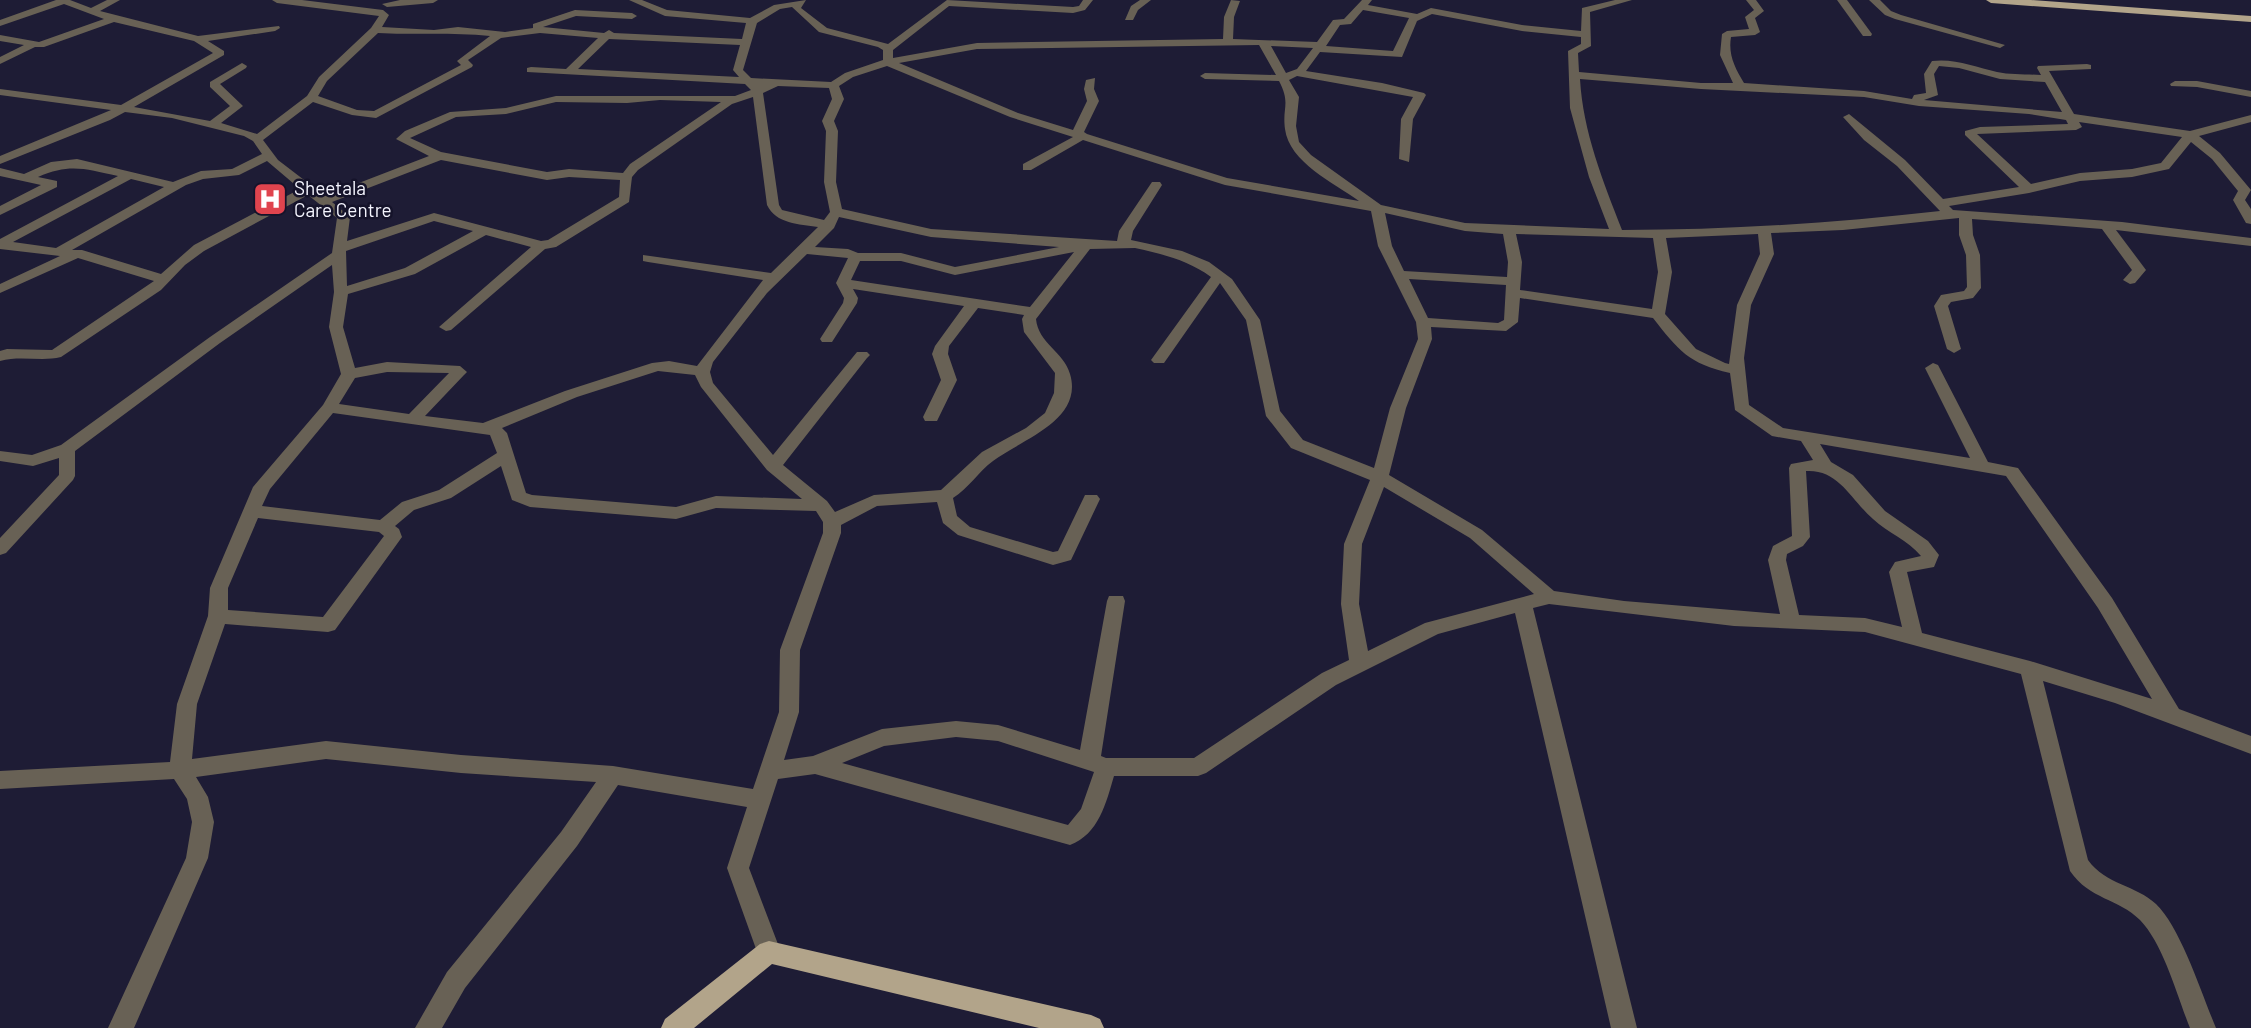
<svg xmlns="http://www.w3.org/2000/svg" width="2251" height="1028" viewBox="0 0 2251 1028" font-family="Barlow,sans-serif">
<rect width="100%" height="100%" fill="#1e1c35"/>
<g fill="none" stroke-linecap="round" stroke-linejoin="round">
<g fill="#686155" fill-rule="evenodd">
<path d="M 56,0 L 70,0 L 91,8 L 107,0 L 120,0 L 100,11 L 198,36 L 279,26 L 280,28 L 275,31 L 208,41 L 224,51 L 224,55 L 134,107 L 210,121 L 230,106 L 210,87 L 210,82 L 242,63 L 247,66 L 246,68 L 220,84 L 243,106 L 221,123 L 257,134 L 307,96 L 319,77 L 371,28 L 379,16 L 277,3 L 272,0 L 302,0 L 383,10 L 389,15 L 382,27 L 434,30 L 458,27 L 505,32 L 533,28 L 533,24 L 575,10 L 632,13 L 637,16 L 632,19 L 576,16 L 543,27 L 604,33 L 609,30 L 614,33 L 742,39 L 746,23 L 665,16 L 629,0 L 642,0 L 667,10 L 750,18 L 774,5 L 806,0 L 801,8 L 827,28 L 888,44 L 947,0 L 1073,7 L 1079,6 L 1083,0 L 1093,0 L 1085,10 L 1073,13 L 949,6 L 893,50 L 893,58 L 977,43 L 1223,39 L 1224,17 L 1231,0 L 1240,1 L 1234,17 L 1233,39 L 1317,42 L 1333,20 L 1344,19 L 1362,0 L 1372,0 L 1368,5 L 1417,14 L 1431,8 L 1522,25 L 1581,31 L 1582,8 L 1615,0 L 1632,0 L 1590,12 L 1591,46 L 1578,53 L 1579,72 L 1701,83 L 1733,83 L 1720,55 L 1722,34 L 1727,31 L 1749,29 L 1745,17 L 1754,10 L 1746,0 L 1756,0 L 1764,11 L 1755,18 L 1760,32 L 1755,35 L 1731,37 C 1728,55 1735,68 1744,83 L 1864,91 L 1912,99 L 1914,95 L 1926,93 L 1924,74 L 1932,61 C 1954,58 1976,67 1997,72 C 2011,75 2027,74 2041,75 L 2037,68 L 2038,66 L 2087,64 L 2091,65 L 2091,69 L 2049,71 L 2074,114 L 2190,131 L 2251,115 L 2251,122 L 2199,136 L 2220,153 L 2251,190 L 2245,200 L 2251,209 L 2251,224 L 2246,223 L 2233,200 L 2238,191 L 2212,159 L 2191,142 L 2169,169 L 2132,177 L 2080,181 L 2029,193 L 1949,206 L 1953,210 L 2122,222 L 2251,238 L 2251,246 L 2116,230 L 2146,270 L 2135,283 L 2130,284 L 2123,280 L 2132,270 L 2102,229 L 1972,219 L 1973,235 L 1980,255 L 1981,288 L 1973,298 L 1951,302 L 1948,306 L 1961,349 L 1954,353 L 1947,349 L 1934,306 L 1941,295 L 1964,291 L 1967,287 L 1966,255 L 1959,235 L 1959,218 L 1843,230 L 1771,233 L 1774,254 L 1751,305 L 1744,358 L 1749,405 L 1783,428 L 1970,458 L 1925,368 L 1933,363 L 1938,365 L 1988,462 L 2018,468 L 2112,598 L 2179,709 L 2251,736 L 2251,754 L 2115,703 L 2043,681 L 2088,860 C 2106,885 2136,885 2156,904 C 2181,928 2202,995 2216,1028 L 2190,1028 C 2177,996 2164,945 2140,920 C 2118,898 2090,900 2070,871 L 2021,674 L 1865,632 L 1734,626 L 1549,604 L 1533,608 L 1637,1028 L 1611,1028 L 1515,613 L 1438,634 L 1336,685 L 1206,773 L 1198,776 L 1114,776 C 1106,803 1099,834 1070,845 L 815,774 L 778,779 L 749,868 L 781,952 L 778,960 L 769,963 L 760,960 L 727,868 L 747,807 L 618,785 L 577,846 L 465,988 L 442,1028 L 415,1028 L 447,972 L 561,832 L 596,782 L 461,773 L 326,759 L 196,777 L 208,797 L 214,822 L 208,858 L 134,1028 L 108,1028 L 186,858 L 192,822 L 187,799 L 174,779 L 0,789 L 0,771 L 170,762 L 177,704 L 208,616 L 210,588 L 253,487 L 323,405 L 341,374 L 329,327 L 334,292 L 332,265 L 220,343 L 75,451 L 75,476 L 73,480 L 6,553 L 0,555 L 0,538 L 59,475 L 59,458 L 33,466 L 0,461 L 0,451 L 32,455 L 61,445 L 210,337 L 332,253 L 337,218 L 308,195 L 204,251 L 185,265 L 161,290 L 61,357 C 41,362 21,355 0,361 L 0,351 L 7,349 L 52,350 L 154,281 L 78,258 L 0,293 L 0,284 L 60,256 L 0,249 L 0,239 L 118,176 C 85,169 70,163 38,177 L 57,181 L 57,187 L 0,215 L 0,206 L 41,185 L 0,176 L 0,168 L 24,174 L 51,162 L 77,159 L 173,182 L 201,171 L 232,169 L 262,154 L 253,141 L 244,136 L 172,118 L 125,112 L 110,120 L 0,164 L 0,156 L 111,110 L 0,95 L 0,89 L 121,105 L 213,53 L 194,41 L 114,22 L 44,47 L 35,47 L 0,64 L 0,57 L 24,45 L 0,41 L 0,35 L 39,42 L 104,19 L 64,4 L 0,26 L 0,20 ZM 792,7 L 819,32 L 878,47 L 883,50 L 883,60 L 845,73 L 831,82 L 751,78 L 743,70 L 757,23 L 780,9 ZM 1363,10 L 1409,18 L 1393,51 L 1326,46 L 1340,25 L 1351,24 ZM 1432,14 L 1522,31 L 1581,37 L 1581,44 L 1568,51 L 1570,108 L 1589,177 L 1609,229 L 1465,223 L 1381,205 L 1311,155 L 1299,142 L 1296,126 L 1299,97 L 1289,80 L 1297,76 L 1413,97 L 1401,119 L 1399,159 L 1409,162 L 1413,119 L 1426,95 L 1424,93 L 1382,83 L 1306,71 L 1320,52 L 1402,57 L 1417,21 ZM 378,33 C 415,35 452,32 490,36 L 457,61 L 461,65 L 374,111 L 357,110 L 318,96 L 327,81 ZM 540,33 L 598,38 L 566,69 L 531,67 L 527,68 L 527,72 L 745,84 L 751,90 L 735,96 L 556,96 L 506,108 L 450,112 L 405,131 L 396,139 L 429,156 L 325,196 L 278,160 L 263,140 L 313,102 L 352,115 L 376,118 L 472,67 L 473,65 L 468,60 L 501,38 ZM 609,39 L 740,45 L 733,70 L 739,77 L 578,69 ZM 1259,45 L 1276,75 L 1205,73 L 1200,76 L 1205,79 L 1279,81 C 1291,104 1282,107 1285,129 C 1289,162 1334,183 1359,201 L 1227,178 L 1087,134 L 1084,132 L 1099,101 L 1094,89 L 1095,78 L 1086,80 L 1084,89 L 1087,101 L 1073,130 L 1018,113 L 899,63 L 977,49 ZM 1271,46 L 1313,48 L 1297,69 L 1286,73 ZM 887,66 L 1010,117 L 1073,137 L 1023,164 L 1023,170 L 1031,170 L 1083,140 L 1225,185 L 1371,211 L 1378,246 L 1416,322 L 1418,339 L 1390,408 L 1374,468 L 1303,440 L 1280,411 L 1260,320 L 1232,279 L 1209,262 L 1182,251 L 1131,240 L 1133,231 L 1162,185 L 1160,182 L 1152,182 L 1119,231 L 1117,241 L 931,229 L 842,209 L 836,182 L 838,131 L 834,121 L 844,99 L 839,86 L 853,77 ZM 1939,66 L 1959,68 L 2000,79 L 2045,82 L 2062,112 L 1924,100 L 1938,95 L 1934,74 ZM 1580,79 L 1701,89 L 1864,97 L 1919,106 L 2029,114 L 2066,120 L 2068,124 L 1980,127 L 1965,131 L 1965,135 L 2019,187 L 1943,199 L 1905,160 L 1849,114 L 1843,117 L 1864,140 L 1897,166 L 1940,211 C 1835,223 1729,230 1622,230 C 1603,181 1583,132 1580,79 ZM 778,86 L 829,88 L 832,99 L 822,121 L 826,131 L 824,182 L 830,212 L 824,220 L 782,210 L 779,205 L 763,93 ZM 753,97 L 767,205 C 776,224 799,224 818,227 L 771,273 L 643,255 L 643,261 L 648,262 L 763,280 L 697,366 L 669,361 L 652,363 L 565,391 L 483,423 L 425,416 L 464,375 L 467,372 L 460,366 L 387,362 L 355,368 L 343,327 L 348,294 L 415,274 L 486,235 L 531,247 L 439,327 L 446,331 L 451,330 L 545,249 L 556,247 L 629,202 L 632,177 L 638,170 L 732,104 ZM 660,100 L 721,102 L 630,164 L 623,173 L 569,169 L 547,172 L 441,152 L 410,138 L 456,117 L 506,114 L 556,102 L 627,103 ZM 2079,122 L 2182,137 L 2161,163 L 2132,169 L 2080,173 L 2031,184 L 1977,134 L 2076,130 L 2082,127 ZM 441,160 L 547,180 L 569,177 L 620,180 L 619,197 L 548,240 L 541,241 L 434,213 L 347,241 L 350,217 L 332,202 ZM 267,161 L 300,189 L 194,245 L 161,274 L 82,250 L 72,250 L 186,185 L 203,179 L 239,175 ZM 131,179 L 164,187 L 56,248 L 13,242 ZM 1385,213 L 1465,231 L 1503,234 L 1508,262 L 1507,277 L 1404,271 L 1392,246 ZM 839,217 L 931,237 L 1059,247 L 955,267 L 901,253 L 858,253 L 848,249 L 815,247 L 834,228 ZM 434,221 L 473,231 L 405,268 L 347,286 L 346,251 ZM 1516,234 L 1653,238 L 1658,272 L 1652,309 L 1520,290 L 1522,262 ZM 1758,234 L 1760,254 L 1737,305 L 1729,364 L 1725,363 L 1696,349 L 1665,314 L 1672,272 L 1666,238 ZM 1135,248 C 1162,254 1188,260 1211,277 L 1151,360 L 1154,363 L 1164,363 L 1220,283 L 1246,320 L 1266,416 L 1291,448 L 1370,480 L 1344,544 L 1341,604 L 1349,660 L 1322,673 L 1194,758 L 1106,758 L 1101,756 L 1125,601 L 1123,596 L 1109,596 L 1107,601 L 1080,750 L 998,725 L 956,721 L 882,729 L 813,756 L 784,760 L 799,712 L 800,650 L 841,533 L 841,525 L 877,506 L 937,502 L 943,523 L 958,535 L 1053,565 L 1071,560 L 1100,499 L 1097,495 L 1085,495 L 1058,551 L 1053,552 L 970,527 L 957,516 L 953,498 C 969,488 978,472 993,461 C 1020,440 1084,421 1070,374 C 1064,352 1038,343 1036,319 L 1090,249 ZM 1074,252 L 1030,307 L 851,280 L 860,261 L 901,261 L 955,275 ZM 807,254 L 848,258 L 836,283 L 844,298 L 843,303 L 820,339 L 822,342 L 832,342 L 857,303 L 858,298 L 853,289 L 964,306 L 935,346 L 932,354 L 941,380 L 923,417 L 925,421 L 937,421 L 957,380 L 948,354 L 949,346 L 978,308 L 1024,315 L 1022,319 L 1024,332 L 1055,373 L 1054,393 L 1045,413 L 1026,428 L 982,452 L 941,490 L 874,495 L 835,512 L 827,501 L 783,465 L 867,358 L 870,355 L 867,352 L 857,352 L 773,455 L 713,383 L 710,372 L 713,362 L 767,293 ZM 1409,279 L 1506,285 L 1504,320 L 1498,323 L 1428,318 ZM 1520,298 L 1653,318 C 1678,350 1689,364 1730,373 L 1735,410 L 1772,436 L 1801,441 L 1813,460 L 1791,464 L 1789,468 L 1792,536 L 1773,546 L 1768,560 L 1780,614 L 1624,601 L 1554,591 L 1482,530 L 1389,475 L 1406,408 L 1432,339 L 1431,327 L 1506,331 L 1518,322 ZM 658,371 L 695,375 L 701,387 L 767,470 L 802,499 L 716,496 L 676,507 L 532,495 L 526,493 L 507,433 L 502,428 L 577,397 ZM 387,372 L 449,373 L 409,414 L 339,404 L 355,378 ZM 333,413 L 490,435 L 497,453 L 439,490 L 402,502 L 380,520 L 262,506 L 270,489 ZM 1820,444 L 2006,476 L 2098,608 L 2152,699 L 2030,661 L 1922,633 L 1907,572 L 1934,567 L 1939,555 L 1928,541 L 1885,511 L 1853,475 L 1831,462 ZM 501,466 L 512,500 L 530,507 L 676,519 L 716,508 L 816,511 L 823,522 L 823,533 L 780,650 L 779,712 L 753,789 L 613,766 L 461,755 L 326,741 L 192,759 L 197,704 L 225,624 L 328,632 L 335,630 L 402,537 L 399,529 L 395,526 L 414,510 L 451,498 ZM 1806,471 C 1839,469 1851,500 1873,519 C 1888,533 1908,540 1921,556 L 1895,562 L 1889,572 L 1902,627 L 1865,618 L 1799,615 L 1786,560 L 1787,554 L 1803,546 L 1810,537 ZM 1384,487 L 1470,538 L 1534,594 L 1425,623 L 1368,651 L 1359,604 L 1362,544 ZM 258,518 L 379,532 L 384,536 L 323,617 L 228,610 L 228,588 ZM 956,737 L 998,741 L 1094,772 L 1081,809 L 1068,825 L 842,763 L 884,746 Z"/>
<polygon points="400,0 438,0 433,3 387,7 382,4"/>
<polygon points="1140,0 1151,0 1138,10 1133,20 1125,20 1131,6"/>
<polygon points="1837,0 1847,0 1872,34 1871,36 1863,36"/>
<polygon points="1869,0 1880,0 1891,11 1901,15 2005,45 2000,48 1895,19 1885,15"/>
<polygon points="2175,81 2197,81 2251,91 2251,97 2197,87 2171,86 2170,84"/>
</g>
<g fill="#b2a48a" fill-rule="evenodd">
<polygon points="1986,0 2031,0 2251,16 2251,22 1991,3"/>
<polygon points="769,941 1091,1015 1100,1019 1104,1028 1039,1028 772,964 694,1028 661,1028 665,1019 760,944"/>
</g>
</g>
<defs>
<g id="hospital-square" transform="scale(1.75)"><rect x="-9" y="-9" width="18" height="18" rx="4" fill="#e0444e" stroke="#15132a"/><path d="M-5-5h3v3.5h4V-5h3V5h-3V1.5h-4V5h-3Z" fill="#fff"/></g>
</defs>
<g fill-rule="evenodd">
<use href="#hospital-square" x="270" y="199"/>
</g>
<g text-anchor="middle" stroke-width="5" stroke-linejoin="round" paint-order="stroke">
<g font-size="19" fill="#f4f4fe" stroke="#15132a" text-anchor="start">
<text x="294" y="195">Sheetala<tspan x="294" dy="22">Care Centre</tspan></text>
</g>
</g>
</svg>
